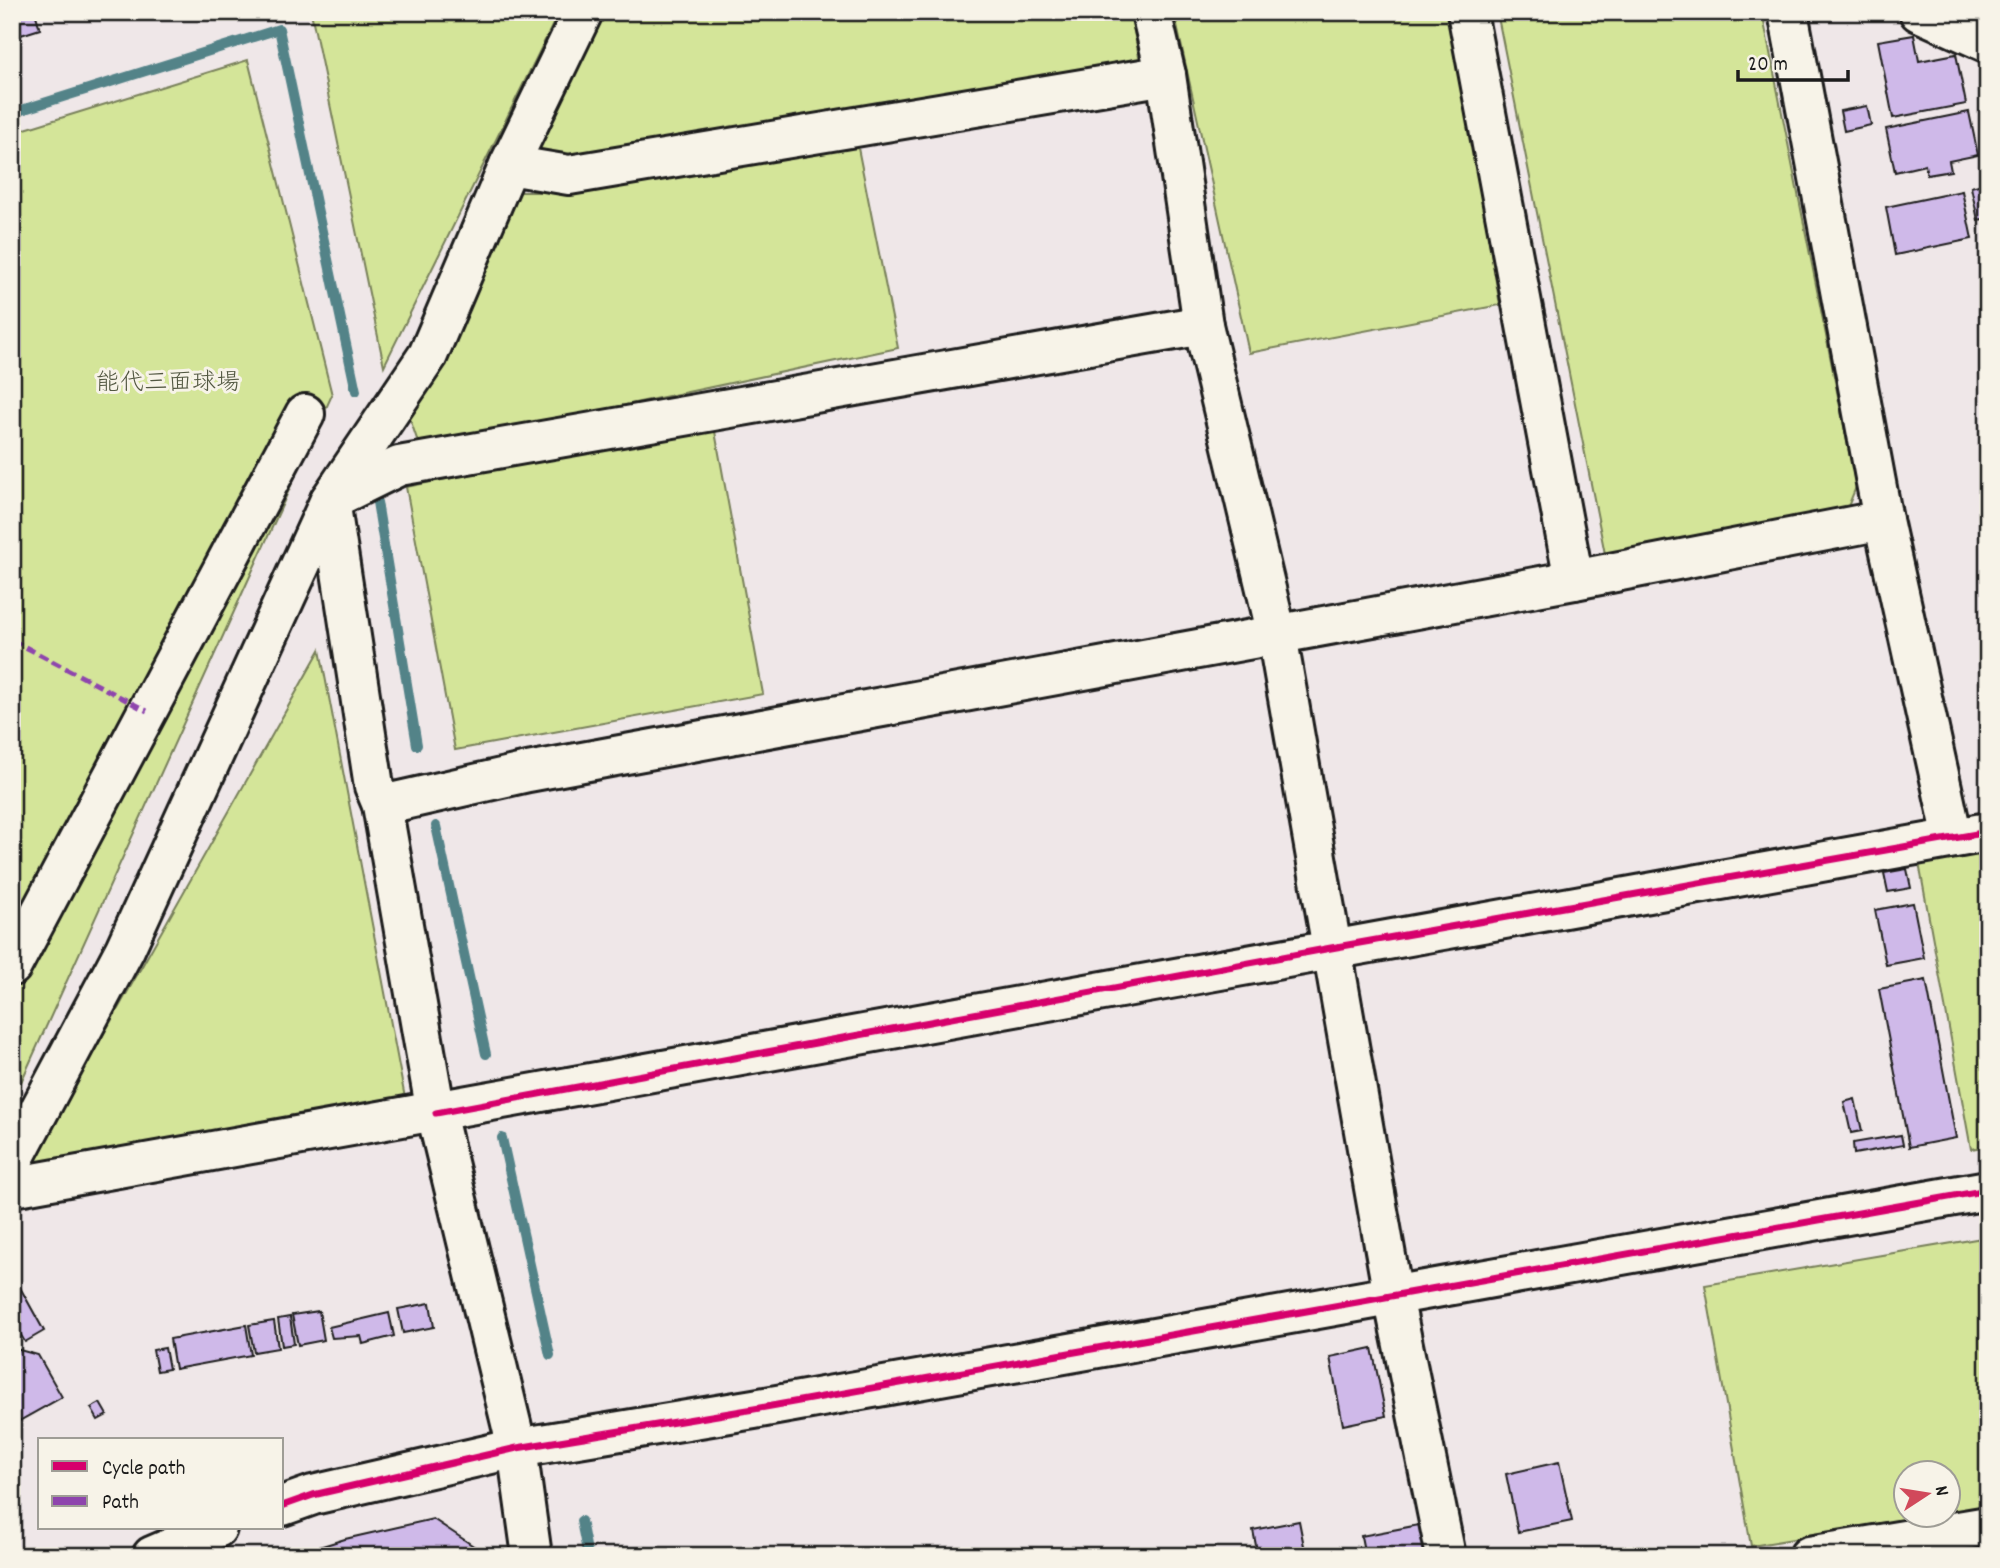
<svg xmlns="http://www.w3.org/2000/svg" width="2000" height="1568" viewBox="0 0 2000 1568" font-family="Dekko,'Klee One',sans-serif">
<rect width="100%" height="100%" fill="#efe7e8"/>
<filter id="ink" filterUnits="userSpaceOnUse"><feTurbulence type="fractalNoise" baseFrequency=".0143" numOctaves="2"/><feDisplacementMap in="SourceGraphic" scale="14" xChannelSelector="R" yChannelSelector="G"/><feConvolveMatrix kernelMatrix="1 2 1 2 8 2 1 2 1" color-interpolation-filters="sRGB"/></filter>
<g filter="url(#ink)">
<g fill="#d4e599" stroke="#78805a" stroke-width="2">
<polygon points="311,12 559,12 384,366"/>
<polygon points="602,12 1130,12 1141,66 578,162 535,154"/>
<polygon points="1174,12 1450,12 1500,305 1249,353"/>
<polygon points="1497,12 1762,12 1856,487 1839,529 1606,559"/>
<polygon points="248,60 332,395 12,1102 12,133"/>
<polygon points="857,143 898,348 420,448 408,413 515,192 580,192"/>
<polygon points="714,426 763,694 455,750 406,487"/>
<polygon points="320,650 405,1098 30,1165"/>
<polygon points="1988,850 1988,1146 1971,1149 1919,863"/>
<polygon points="1988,1237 1988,1506 1948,1513 1948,1474 1906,1474 1906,1516 1933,1516 1751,1546 1705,1285"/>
</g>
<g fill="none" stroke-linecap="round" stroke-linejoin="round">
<g stroke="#538388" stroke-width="10">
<polyline points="12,113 279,29 356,391"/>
<polyline points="377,502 417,745"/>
<polyline points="436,826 486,1054"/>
<polyline points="502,1138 550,1355"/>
<polyline points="581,1521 588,1556"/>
</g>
</g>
<g fill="#cfb9e9" stroke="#1c1c1c" stroke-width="2">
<polygon points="14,12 35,12 40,29 21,35"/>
<polygon points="1914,35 1919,61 1956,54 1966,104 1893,118 1878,41"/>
<polygon points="1867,106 1871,125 1844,131 1840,111"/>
<polygon points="1969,112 1978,155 1949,161 1951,171 1927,175 1925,165 1895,172 1886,129"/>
<polygon points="1986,183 1988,218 1978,220 1971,187"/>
<polygon points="1962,191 1972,239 1895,255 1886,207"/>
<polygon points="1907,869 1911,888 1888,892 1884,873"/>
<polygon points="1913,903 1924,958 1886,965 1875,910"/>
<polygon points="1926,980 1956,1138 1909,1147 1879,989"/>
<polygon points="1855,1099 1862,1131 1851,1133 1844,1102"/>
<polygon points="1901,1135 1903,1145 1854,1154 1853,1143"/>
<polygon points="12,1273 44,1331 25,1342 12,1320"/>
<polygon points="430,1303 434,1327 403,1333 398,1309"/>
<polygon points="319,1311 324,1340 298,1345 292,1315"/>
<polygon points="389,1313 394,1336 363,1344 361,1336 332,1338 329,1327"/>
<polygon points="290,1317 294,1344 282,1346 278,1319"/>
<polygon points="274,1321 278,1348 254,1352 249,1325"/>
<polygon points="246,1325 251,1355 175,1369 170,1339"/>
<polygon points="12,1348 38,1355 62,1397 12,1425"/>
<polygon points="165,1348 169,1369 157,1371 153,1350"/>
<polygon points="1372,1348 1386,1416 1343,1425 1330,1357"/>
<polygon points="100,1403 107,1415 98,1420 91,1408"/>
<polygon points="1559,1462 1572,1521 1518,1532 1506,1474"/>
<polygon points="433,1519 475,1547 477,1556 290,1556 345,1539"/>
<polygon points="1299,1521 1306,1556 1258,1556 1253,1530"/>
<polygon points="1419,1525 1425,1556 1365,1556 1361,1536"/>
</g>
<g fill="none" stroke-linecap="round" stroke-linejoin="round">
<g stroke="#1c1c1c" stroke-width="44">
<g id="minor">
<polyline points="1151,12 1166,75 1203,325 1277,635 1393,1296 1446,1556"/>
<polyline points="1467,12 1574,580"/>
<polyline points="1788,12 1883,520 1953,838"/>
<polyline points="1919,12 1988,43"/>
<polyline points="509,165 569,175 1166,75"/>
<polyline points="332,499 399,466 1203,325"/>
<polyline points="330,500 374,786 382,805 436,1113 517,1448 532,1556"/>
<polyline points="382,805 528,772 1574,580 1883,520"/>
<polyline points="12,966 305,414"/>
<polyline points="12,1162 125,949 330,500 428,355 509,165 583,12"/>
<path d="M 12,1187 C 671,1072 1329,948 1988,832"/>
<polyline points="282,1506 313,1495 517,1448 754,1409 1988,1190"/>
<polyline points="152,1556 217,1528"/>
<polyline points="1809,1556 1988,1526"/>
</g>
</g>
<use href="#minor" stroke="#f7f3e8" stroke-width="38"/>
<polyline stroke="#8e44ad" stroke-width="5" stroke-dasharray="10 5" stroke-linecap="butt" points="12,640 147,711"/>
<g stroke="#f7f3e8" stroke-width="11">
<g id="cycleway">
<polyline points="436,1113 1331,948 1988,832"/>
<polyline points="282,1506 313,1495 517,1448 754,1409 1988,1190"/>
</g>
</g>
<use href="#cycleway" stroke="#d6006c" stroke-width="7"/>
</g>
</g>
<g text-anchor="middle" stroke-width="6" stroke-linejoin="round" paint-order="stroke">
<g font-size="24" fill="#535842" stroke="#f7f3e8">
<text x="168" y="389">能代三面球場</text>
</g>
</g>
<rect width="2000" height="1568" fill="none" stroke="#f7f3e8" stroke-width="42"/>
<rect x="21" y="21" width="1958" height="1526" fill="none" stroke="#1c1c1c" stroke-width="2.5" filter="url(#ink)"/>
<rect x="38" y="1438" width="245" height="91" fill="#f7f3e8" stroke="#9f9d96" stroke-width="2"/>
<rect x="52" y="1461" width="35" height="10" fill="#d6006c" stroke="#9f9d96" stroke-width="2"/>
<text x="102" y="1474" font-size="21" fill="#1c1c1c">Cycle path</text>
<rect x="52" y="1496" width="35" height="10" fill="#8e44ad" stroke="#9f9d96" stroke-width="2"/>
<text x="102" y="1508" font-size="21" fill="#1c1c1c">Path</text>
<g transform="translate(1927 1494) rotate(78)"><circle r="33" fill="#f7f3e8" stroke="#9f9d96" stroke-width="2"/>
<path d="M0-5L12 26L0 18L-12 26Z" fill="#d1495b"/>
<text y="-10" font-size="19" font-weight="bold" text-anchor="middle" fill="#1c1c1c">N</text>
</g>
<path d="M1738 70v10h110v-10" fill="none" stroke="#1c1c1c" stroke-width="3.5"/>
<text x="1748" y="70" font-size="21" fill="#1c1c1c" stroke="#f7f3e8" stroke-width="5" paint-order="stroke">20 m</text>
</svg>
